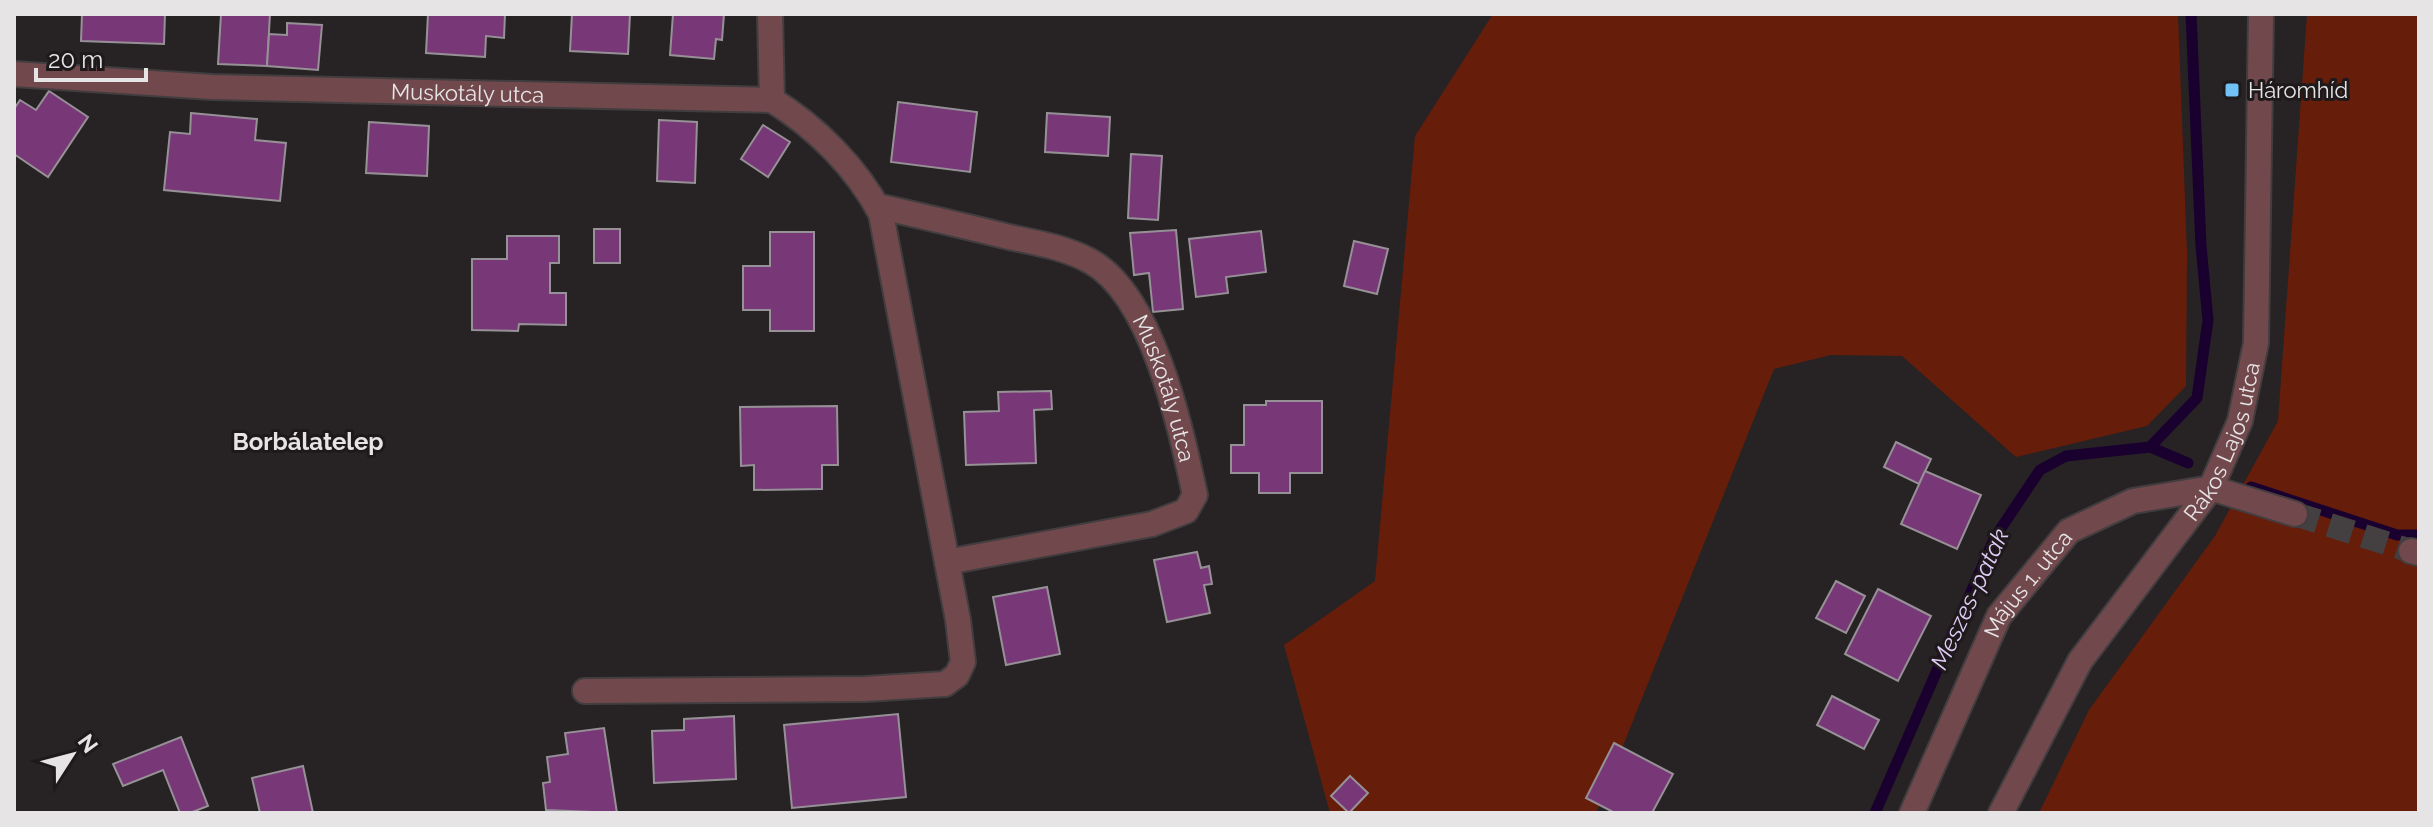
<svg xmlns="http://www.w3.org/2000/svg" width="2433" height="827" viewBox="0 0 2433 827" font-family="Raleway,sans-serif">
<rect width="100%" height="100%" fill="#272224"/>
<g fill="#661e0b">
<polygon points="1493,14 2178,14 2187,253 2186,386 2147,426 2016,457 1902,356 1831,355 1774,369 1596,813 1330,813 1284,645 1375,581 1415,136"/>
<polygon points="2307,14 2419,14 2419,813 2039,813 2089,710 2215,536 2278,421"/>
</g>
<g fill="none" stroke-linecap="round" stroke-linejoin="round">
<g stroke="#1a002f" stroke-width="11">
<polyline points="2150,447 2188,463"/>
<polyline points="2251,487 2397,535 2419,535"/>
<polyline points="1875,813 1995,537 2040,470 2066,456 2150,447 2197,398 2208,320 2201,246 2191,14"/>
</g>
</g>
<g fill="#783877" stroke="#969196" stroke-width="2">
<polygon points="82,14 165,14 164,44 81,41"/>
<polygon points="221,14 270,14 267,66 218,64"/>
<polygon points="428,14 505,14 504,38 486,36 485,57 426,53"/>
<polygon points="572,14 630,14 628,54 570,51"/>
<polygon points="673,14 724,14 722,40 716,39 714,59 670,55"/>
<polygon points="287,23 322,25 318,70 267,66 269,34 287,35"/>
<polygon points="49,91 88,117 48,177 14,154 14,109 20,100 36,110"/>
<polygon points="898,102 977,112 970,172 891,162"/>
<polygon points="191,113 257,119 255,140 286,143 280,201 164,190 170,132 190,134"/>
<polygon points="1047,113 1110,117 1108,156 1045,152"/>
<polygon points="659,120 697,122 695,183 657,181"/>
<polygon points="369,122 429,126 427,176 366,173"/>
<polygon points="763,125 790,142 768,177 741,159"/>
<polygon points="1131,154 1162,156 1158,220 1128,218"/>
<rect x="594" y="229" width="26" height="34"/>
<polygon points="1176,230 1183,309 1153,312 1149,273 1134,275 1130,233"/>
<polygon points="1261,231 1266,272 1226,277 1228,293 1196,297 1189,239"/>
<polygon points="770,232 814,232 814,331 770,331 770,310 743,310 743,266 770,266"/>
<polygon points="507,236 559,236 559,263 550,263 550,293 566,293 566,325 519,324 518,331 472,330 472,259 507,259"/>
<polygon points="1354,241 1388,249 1377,294 1344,286"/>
<polygon points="1051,391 1052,409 1034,410 1036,463 966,465 964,412 999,411 998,392"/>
<polygon points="1266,401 1322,401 1322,473 1290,473 1290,493 1259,493 1259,473 1231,473 1231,445 1244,445 1244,405 1266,405"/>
<polygon points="837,406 838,465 822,465 822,489 754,490 754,465 741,466 740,407"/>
<polygon points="1896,442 1931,459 1919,484 1884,467"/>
<polygon points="1925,471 1981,495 1957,549 1901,524"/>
<polygon points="1197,552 1201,568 1209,566 1212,584 1204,585 1210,613 1167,622 1154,560"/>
<polygon points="1836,581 1865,596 1846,633 1816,618"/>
<polygon points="1047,587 1060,654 1006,665 993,597"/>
<polygon points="1878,589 1931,616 1898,681 1845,654"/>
<polygon points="1832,696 1879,720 1864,749 1817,725"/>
<polygon points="898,714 906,797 792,808 784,725"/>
<polygon points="734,716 736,779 654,783 652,731 684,730 684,719"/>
<polygon points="604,728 617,813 546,810 543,783 550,782 547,757 568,754 565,733"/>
<polygon points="181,737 208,806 190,813 180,813 163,770 123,786 113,764"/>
<polygon points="1614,743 1673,774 1652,813 1615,813 1586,798"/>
<polygon points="303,766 313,813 260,813 252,778"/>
<polygon points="1350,776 1368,793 1349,813 1331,796"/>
</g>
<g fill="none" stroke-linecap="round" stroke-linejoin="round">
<polyline stroke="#443f41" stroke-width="24" stroke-dasharray="24 12" stroke-linecap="butt" points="2295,514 2411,551"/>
<g stroke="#423d3f" stroke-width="28">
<g id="minor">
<polyline points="770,14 772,100"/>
<path id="s1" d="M 14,74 L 212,87 L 772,100 C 816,127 857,168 881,214 L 958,620 L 963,662 L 957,675 L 945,684 L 865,689 L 585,691"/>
<path id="s2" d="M 877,206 C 921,216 965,226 1009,237 C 1037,243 1064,247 1090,261 C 1153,295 1181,430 1195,495 L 1186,511 L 1152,524 L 947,562"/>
<polyline points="2411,551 2419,553"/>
<path id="s3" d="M 1912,813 L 1999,616 L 2069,531 L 2133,501 L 2211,488 L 2295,514"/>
<path id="s4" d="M 2001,813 L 2080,661 L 2211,488 L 2240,421 L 2256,343 L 2261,14"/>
</g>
</g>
<use href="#minor" stroke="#71494d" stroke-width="24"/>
</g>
<rect fill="#71c1f5" stroke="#1e191b" stroke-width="3" x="2224" y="82" width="16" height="16" rx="4"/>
<g text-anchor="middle" stroke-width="6" stroke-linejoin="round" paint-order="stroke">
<g font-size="22" fill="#e7e4e5" stroke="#1e191b" text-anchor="start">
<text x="2248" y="98">Háromhíd</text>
</g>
<g font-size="22" fill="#e7e4e5" stroke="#1e191b">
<text dy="8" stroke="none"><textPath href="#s1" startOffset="454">Muskotály utca</textPath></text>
<text dy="8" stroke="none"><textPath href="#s2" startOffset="372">Muskotály utca</textPath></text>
<text dy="8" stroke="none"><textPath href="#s4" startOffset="436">Rákos Lajos utca</textPath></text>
<text dy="8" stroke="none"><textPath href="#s3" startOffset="258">Május 1. utca</textPath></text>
</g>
<g font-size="24" font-weight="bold" fill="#e7e4e5" stroke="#1e191b">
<text x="308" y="450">Borbálatelep</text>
</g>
<g font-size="24" font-style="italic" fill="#dfccf6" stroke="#1e191b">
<text transform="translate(1970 599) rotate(-65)" y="8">Meszes-patak</text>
</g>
</g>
<rect width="2433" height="827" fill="none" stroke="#e7e4e5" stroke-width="32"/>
<g transform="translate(72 755) rotate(54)" stroke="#1e191b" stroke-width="6" paint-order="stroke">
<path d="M0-6L14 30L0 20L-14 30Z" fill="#e7e4e5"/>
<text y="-12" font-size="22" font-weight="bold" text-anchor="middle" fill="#e7e4e5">N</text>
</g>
<path d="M36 68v12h110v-12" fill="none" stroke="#e7e4e5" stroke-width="4"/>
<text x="48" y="68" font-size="24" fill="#e7e4e5" stroke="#1e191b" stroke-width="6" paint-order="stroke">20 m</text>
</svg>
